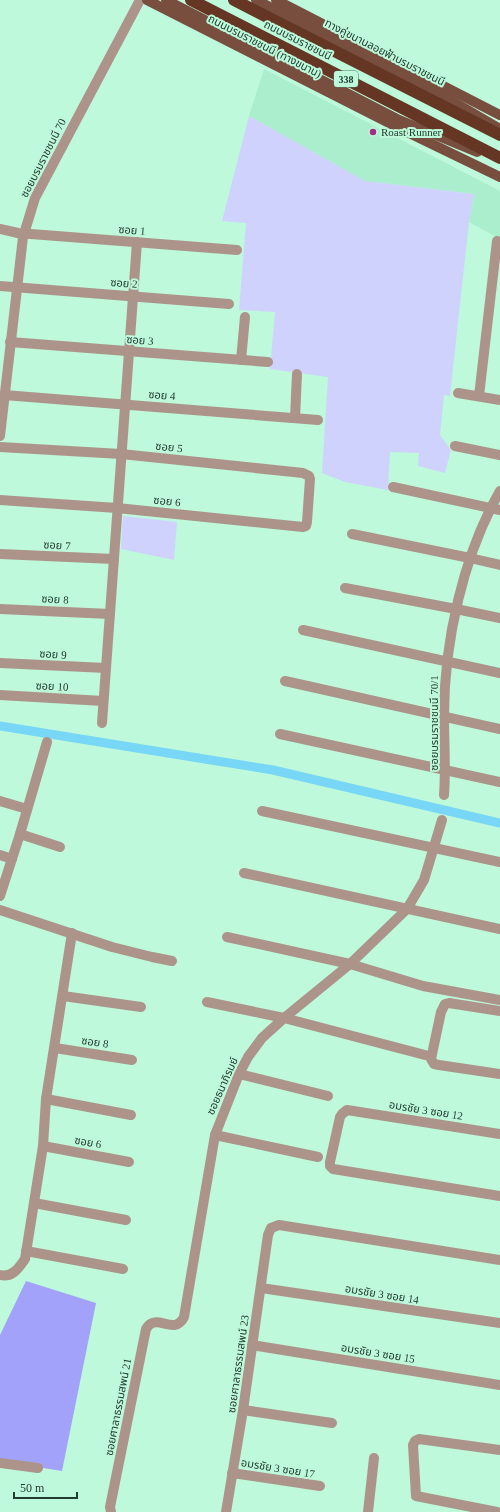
<svg xmlns="http://www.w3.org/2000/svg" width="500" height="1512" viewBox="0 0 500 1512" font-family="'Times New Roman','Noto Sans Thai',serif">
<rect width="100%" height="100%" fill="#bdf9da"/>
<polygon fill="#aaeecd" points="264,69 500,191 500,239 469,222 474,194 365,181 249,116"/>
<g fill="#d0d2fe">
<polygon points="249,116 365,181 474,194 469,222 450,396 444,395 440,435 451,450 445,473 418,466 419,453 390,452 388,490 345,482 322,473 328,377 270,369 275,312 239,310 246,223 222,221"/>
<polygon points="123,516 177,522 174,560 121,549"/>
</g>
<polygon fill="#a2a2fa" points="26,1281 96,1303 62,1471 0,1461 0,1335"/>
<g fill="none" stroke-linecap="round" stroke-linejoin="round">
<polyline stroke="#78d6f7" stroke-width="9" points="0,726 273,770 500,823"/>
<g stroke="#ad948b" stroke-width="10">
<polyline points="0,229 18,233 237,250"/>
<polyline points="0,286 229,304"/>
<polyline points="10,342 268,362"/>
<polyline points="241,360 245,317"/>
<polyline points="458,393 500,400"/>
<polyline points="4,395 318,420"/>
<polyline points="479,396 497,241"/>
<polyline points="295,418 297,374"/>
<polyline points="0,436 23,237 35,198 140,0"/>
<polyline points="455,446 500,455"/>
<polyline points="0,447 121,454 303,473 309,476 310,479 307,522 306,526 303,527 117,508 0,500"/>
<polyline points="393,487 500,510"/>
<polyline points="352,534 470,558 500,565"/>
<polyline points="0,554 114,559"/>
<polyline points="345,588 456,609 500,618"/>
<polyline points="0,609 110,614"/>
<polyline points="303,630 500,673"/>
<polyline points="0,663 106,668"/>
<polyline points="285,681 500,729"/>
<polyline points="0,695 103,701"/>
<polyline points="102,723 137,242"/>
<polyline points="280,734 500,782"/>
<path d="M 444,795 C 446,769 444,743 444,716 C 444,643 463,555 500,491"/>
<polyline points="0,801 27,809"/>
<polyline points="262,811 500,862"/>
<polyline points="20,834 60,847"/>
<polyline points="0,855 12,859"/>
<polyline points="244,873 500,929"/>
<polyline points="0,896 20,834 47,742"/>
<polyline points="0,910 112,947 152,957 172,961"/>
<polyline points="227,937 350,964 423,986 500,1000"/>
<polyline points="63,996 141,1007"/>
<polyline points="207,1002 284,1018 425,1055"/>
<polyline points="500,1011 449,1003 445,1004 441,1012 431,1059 434,1064 439,1065 500,1074"/>
<polyline points="55,1048 132,1060"/>
<polyline points="239,1074 328,1096"/>
<polyline points="46,1099 131,1115"/>
<polyline points="500,1134 347,1110 342,1114 340,1117 330,1162 330,1166 333,1169 500,1196"/>
<polyline points="215,1135 318,1157"/>
<polyline points="43,1146 129,1162"/>
<polyline points="34,1203 126,1220"/>
<polyline points="26,1251 123,1269"/>
<path d="M 0,1275 C 12,1278 19,1268 25,1259 L 43,1146 L 46,1099 L 72,933"/>
<polyline points="261,1288 500,1323"/>
<polyline points="252,1345 500,1385"/>
<polyline points="243,1410 332,1423"/>
<polyline points="0,1463 38,1468"/>
<polyline points="232,1473 320,1486"/>
<path d="M 111,1512 L 110,1507 L 146,1329 C 156,1311 174,1337 184,1317 L 215,1135 L 239,1074 L 248,1057 L 262,1038 L 284,1018 L 350,964 L 407,909 L 424,880 L 442,820"/>
<polyline points="226,1512 243,1410 268,1235 271,1228 279,1225 500,1260"/>
<polyline points="368,1512 374,1458"/>
<polyline points="497,1512 416,1496 413,1445 415,1441 419,1439 500,1450"/>
</g>
<g stroke="#784f3e" stroke-width="10">
<polyline points="147,0 401,129 500,177"/>
<polyline points="166,0 397,119 477,152"/>
<polyline points="256,0 430,88 500,129"/>
<polyline points="276,0 500,115"/>
</g>
<g stroke="#643623" stroke-width="12">
<polyline points="191,0 500,158"/>
<polyline points="234,0 500,135"/>
</g>
</g>
<circle fill="#a62c81" stroke="#bdf9da" stroke-width="1.5" cx="373" cy="132" r="4"/>
<g text-anchor="middle" stroke-width="4" stroke-linejoin="round" paint-order="stroke">
<rect fill="#bdf9da" stroke="#517463" stroke-width="1" x="334" y="71" width="24" height="16" rx="3"/>
<g font-size="10" font-weight="bold" fill="#233b30">
<text x="346" y="83">338</text>
</g>
<g font-size="11" fill="#233b30" stroke="#bdf9da">
<text transform="translate(298 40) rotate(27)" y="4">ถนนบรมราชชนนี</text>
<text transform="translate(265 46) rotate(27)" y="4">ถนนบรมราชชนนี (ทางขนาน)</text>
<text transform="translate(385 52) rotate(27)" y="4">ทางคู่ขนานลอยฟ้าบรมราชชนนี</text>
<text transform="translate(43 158) rotate(-63)" y="4">ซอยบรมราชชนนี 70</text>
<text transform="translate(132 230) rotate(4)" y="4">ซอย 1</text>
<text transform="translate(124 283) rotate(4)" y="4">ซอย 2</text>
<text transform="translate(140 340) rotate(4)" y="4">ซอย 3</text>
<text transform="translate(162 395) rotate(4)" y="4">ซอย 4</text>
<text transform="translate(169 447) rotate(6)" y="4">ซอย 5</text>
<text transform="translate(167 501) rotate(6)" y="4">ซอย 6</text>
<text transform="translate(57 545) rotate(3)" y="4">ซอย 7</text>
<text transform="translate(55 599) rotate(3)" y="4">ซอย 8</text>
<text transform="translate(53 654) rotate(3)" y="4">ซอย 9</text>
<text transform="translate(52 686) rotate(3)" y="4">ซอย 10</text>
<text transform="translate(434 723) rotate(-90)" y="4">ซอยบรมราชชนนี 70/1</text>
<text transform="translate(95 1042) rotate(8)" y="4">ซอย 8</text>
<text transform="translate(222 1086) rotate(-66)" y="4">ซอยธนาภิรมย์</text>
<text transform="translate(426 1110) rotate(9)" y="4">อมรชัย 3 ซอย 12</text>
<text transform="translate(88 1142) rotate(10)" y="4">ซอย 6</text>
<text transform="translate(382 1294) rotate(9)" y="4">อมรชัย 3 ซอย 14</text>
<text transform="translate(378 1353) rotate(9)" y="4">อมรชัย 3 ซอย 15</text>
<text transform="translate(238 1364) rotate(-82)" y="4">ซอยศาลาธรรมสพน์ 23</text>
<text transform="translate(118 1407) rotate(-79)" y="4">ซอยศาลาธรรมสพน์ 21</text>
<text transform="translate(278 1468) rotate(9)" y="4">อมรชัย 3 ซอย 17</text>
</g>
<g font-size="11" fill="#233b30" stroke="#bdf9da" text-anchor="start">
<text x="381" y="136">Roast Runner</text>
</g>
</g>
<path d="M14 1492v6h63v-6" fill="none" stroke="#233b30" stroke-width="2"/>
<text x="20" y="1492" font-size="12" fill="#233b30" stroke="#bdf9da" stroke-width="3" paint-order="stroke">50 m</text>
</svg>
